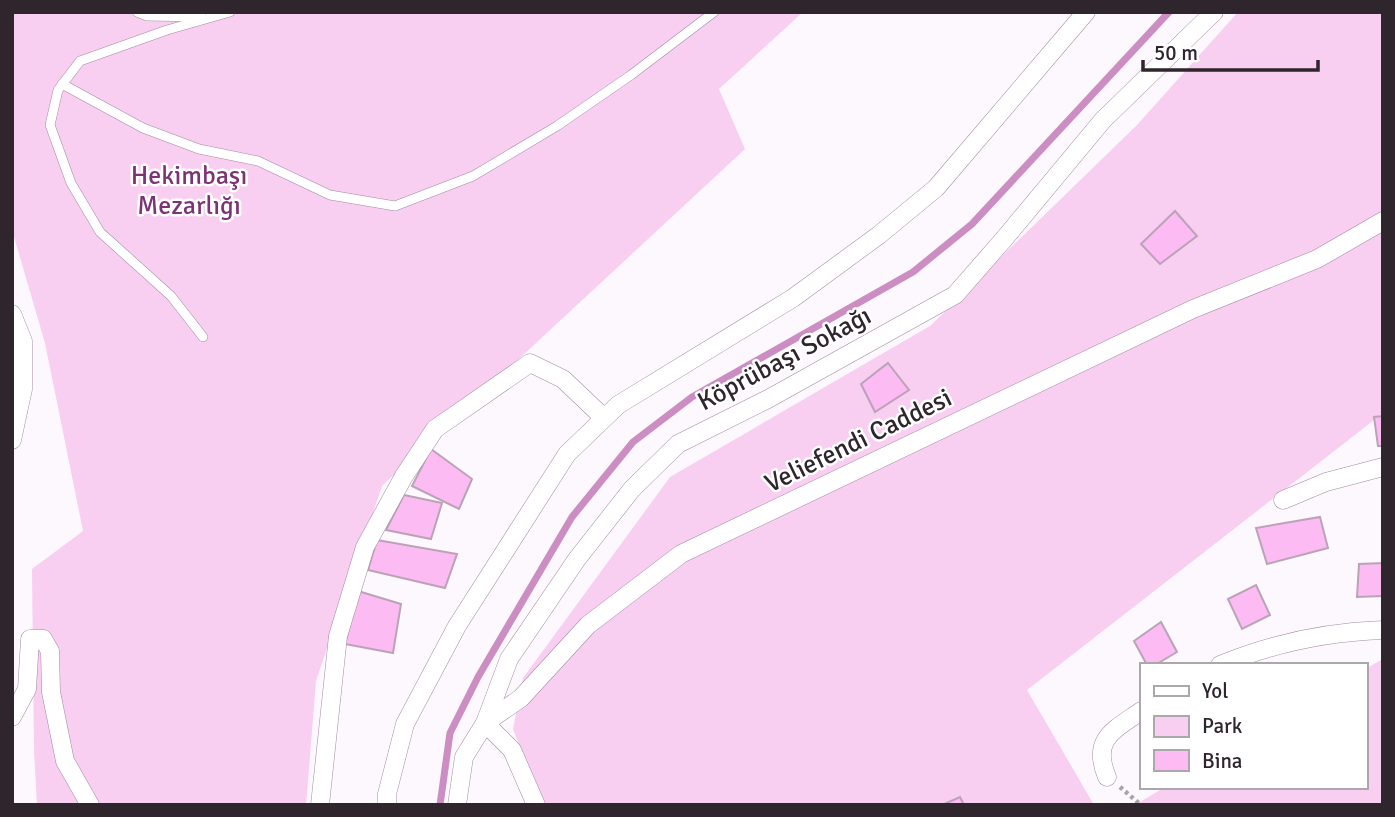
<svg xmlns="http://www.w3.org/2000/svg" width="1395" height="817" viewBox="0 0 1395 817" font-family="Signika,sans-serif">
<rect width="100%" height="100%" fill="#fdf8fd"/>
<g fill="#f8cef1">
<polygon points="12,12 803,12 719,89 745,149 382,486 316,681 306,805 37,805 34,750 32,569 83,531 45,343 12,230"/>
<polygon points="1238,12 1383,12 1383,413 1027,690 1094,805 543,805 513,729 523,678 670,477 930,326 1137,125"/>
<polygon points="1383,659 1383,805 1135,805 1165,787 1365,787 1365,669"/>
</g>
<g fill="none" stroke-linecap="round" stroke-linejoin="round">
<polyline stroke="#cb8dc2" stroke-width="7" points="440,805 450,733 478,677 572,517 633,442 692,397 913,272 972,224 1169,12"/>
</g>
<g fill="#fdbbf3" stroke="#bba3b7" stroke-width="2">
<polygon points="1175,211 1197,236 1160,264 1141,244"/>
<polygon points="888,363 909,390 875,412 861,384"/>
<polygon points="1383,416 1383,446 1378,446 1374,417"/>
<polygon points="431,449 472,479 459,509 412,486"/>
<polygon points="404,495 442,503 431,539 386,530"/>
<polygon points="1320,517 1328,548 1267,564 1256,528"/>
<polygon points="377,540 457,554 445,588 368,570"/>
<polygon points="1383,563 1383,596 1357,597 1359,564"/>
<polygon points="1256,585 1270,615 1242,629 1228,599"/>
<polygon points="358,591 401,604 393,653 345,644"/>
<polygon points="1161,622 1177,652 1155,665 1147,665 1134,641"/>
<polygon points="960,797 964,805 942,805"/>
</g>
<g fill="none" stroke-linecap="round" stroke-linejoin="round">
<g stroke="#a38b9f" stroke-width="10">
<g id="lane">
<polyline points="137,12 147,16 202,17"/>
<polyline points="62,84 143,128 199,149 258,161 330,195 395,206 473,176 557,126 631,75 714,12"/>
<polyline points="203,337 171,296 100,232 71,183 50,125 58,90 80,61 167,30 230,12"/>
</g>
</g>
<g stroke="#a38b9f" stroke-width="19">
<g id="street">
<polyline points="12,314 23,341 23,389 12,440"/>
<polyline points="1283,500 1326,482 1383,467"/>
<path d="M 1220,665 C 1273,643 1326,632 1383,630"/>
<polyline points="12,717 27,689 30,639 43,639 50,651 51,692 65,761 90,805"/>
<path d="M 1107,777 C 1091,739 1114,730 1141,711"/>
<polyline points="320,805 338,636 365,547 404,476 435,429 530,363 563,379 604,418"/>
<polyline points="387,805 387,794 405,724 457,626 567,454 618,405 793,298 879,235 936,188 1086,12"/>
<polyline points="457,805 464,757 485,723 509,659 577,559 632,489 678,444 768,399 955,295 1004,239 1103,120 1214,12"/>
<polyline points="536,805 512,750 485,723 521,698 588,625 681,554 1193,309 1317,259 1383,221"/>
</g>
</g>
<polyline stroke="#aaa3a9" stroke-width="4.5" stroke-dasharray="3.5 3.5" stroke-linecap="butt" points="1120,787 1141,805"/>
<use href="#lane" stroke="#fff" stroke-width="9"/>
<use href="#street" stroke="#fff" stroke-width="18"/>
</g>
<g text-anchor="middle" stroke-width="5" stroke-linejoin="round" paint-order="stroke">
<g font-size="26" fill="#7d3275" stroke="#fff">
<text x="189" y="184">Hekimbaşı<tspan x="189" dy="30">Mezarlığı</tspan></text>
</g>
<g font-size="26" fill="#2e252d" stroke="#fff">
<text transform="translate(784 358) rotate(-28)" y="9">Köprübaşı Sokağı</text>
<text transform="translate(858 440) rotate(-26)" y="9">Veliefendi Caddesi</text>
</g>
</g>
<rect width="1395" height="817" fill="none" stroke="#2e252d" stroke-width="28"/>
<rect x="1140" y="663" width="228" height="126" fill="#ffffff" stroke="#aba8ab" stroke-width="2"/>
<rect x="1154" y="686" width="35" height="10" fill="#ffffff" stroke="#aba8ab" stroke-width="2"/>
<text x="1202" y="698" font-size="21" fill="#2e252d">Yol</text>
<rect x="1154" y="716" width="35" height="21" fill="#f8cef1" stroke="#aba8ab" stroke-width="2"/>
<text x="1202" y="733" font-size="21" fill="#2e252d">Park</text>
<rect x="1154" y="750" width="35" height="21" fill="#fdbbf3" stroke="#aba8ab" stroke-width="2"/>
<text x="1202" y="768" font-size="21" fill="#2e252d">Bina</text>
<path d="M1143 60v10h175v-10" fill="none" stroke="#2e252d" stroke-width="3.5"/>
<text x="1154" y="60" font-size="21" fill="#2e252d" stroke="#ffffff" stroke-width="5" paint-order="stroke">50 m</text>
</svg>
